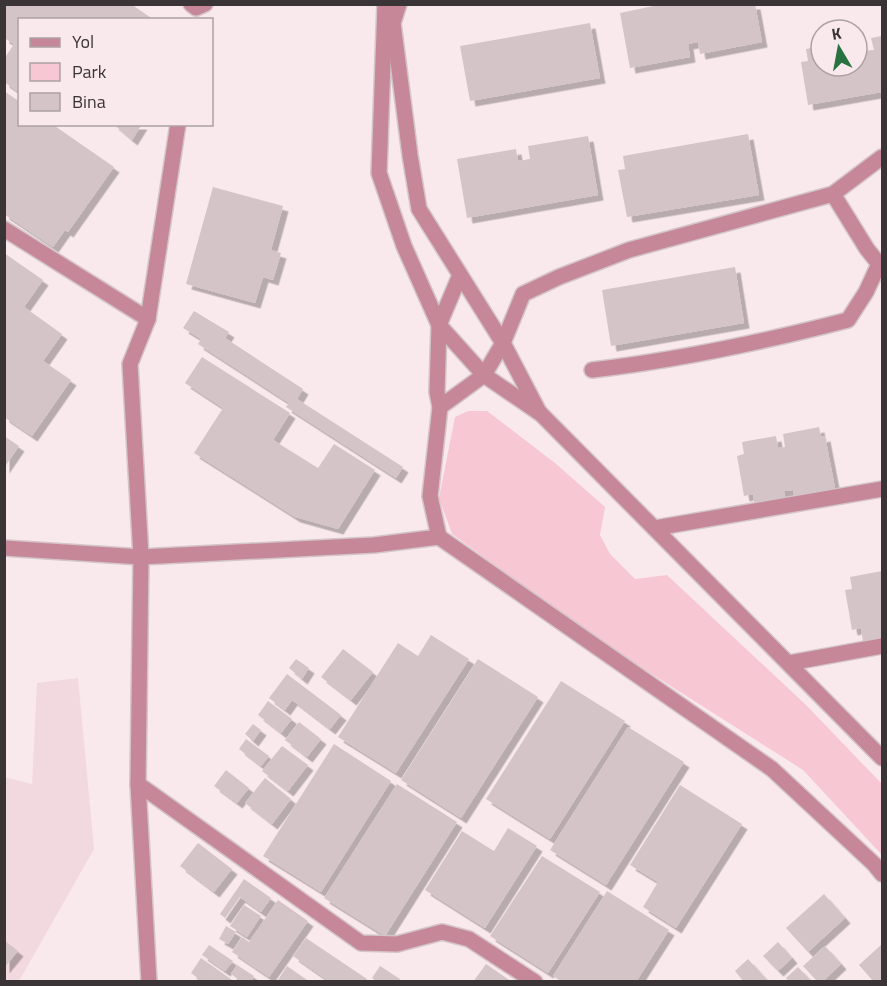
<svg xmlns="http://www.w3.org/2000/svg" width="887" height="986" viewBox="0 0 887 986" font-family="'Titillium Web',sans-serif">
<defs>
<filter id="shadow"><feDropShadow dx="5.5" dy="5.5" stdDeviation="0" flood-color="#0004"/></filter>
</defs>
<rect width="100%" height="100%" fill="#f9e9ed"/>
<polygon fill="#f2d9df" points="78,678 94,849 19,981 5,981 4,777 32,784 37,683"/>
<polygon fill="#f8c7d4" points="468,411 487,411 555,463 605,507 600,535 610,554 635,579 667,575 806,705 882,784 882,855 803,770 595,638 452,534 439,498 455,417"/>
<g fill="#d4c4c8" filter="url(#shadow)">
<polygon points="4,4 131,4 154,20 20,20 20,93 4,82 4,59 14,44 4,38"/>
<polygon points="663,4 755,4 762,42 700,54 698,42 688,44 690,57 630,68 620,13"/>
<polygon points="590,23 600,78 470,101 460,46"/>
<polygon points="882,36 882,92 808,105 801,62 808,61 806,49 821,46 821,66 857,66 857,40 859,40 861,51 874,50 871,38"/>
<polygon points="4,91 20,102 20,124 52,124 114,167 68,232 65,230 53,247 4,214"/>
<polygon points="113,124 142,124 132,140"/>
<polygon points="748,134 759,195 627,217 618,170 625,169 623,156"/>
<polygon points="588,136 598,195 467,218 457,159 516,149 518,161 530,159 528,146"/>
<polygon points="213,187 283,206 271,250 281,253 273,280 263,277 255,303 186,284"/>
<polygon points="4,253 43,280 24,307 62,334 43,361 71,380 32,436 4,417"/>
<polygon points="735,267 744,323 611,346 602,290"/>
<polygon points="194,311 229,332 225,338 303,389 297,399 403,467 396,478 286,407 289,403 198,344 201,339 183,328"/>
<polygon points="202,357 290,413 273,440 318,468 334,444 375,470 338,529 295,517 194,453 223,408 185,383"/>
<polygon points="819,427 821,437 825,436 835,488 828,489 828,494 795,500 793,490 784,491 785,502 755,507 753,494 744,496 737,456 744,454 742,442 776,436 778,448 785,447 783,434"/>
<polygon points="4,436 19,446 4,468"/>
<polygon points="882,571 882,638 863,642 861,628 852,630 845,590 852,589 850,577"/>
<polygon points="431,635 469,659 396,773 338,737 398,643 418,656"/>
<polygon points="343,649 373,672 351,700 321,677"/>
<polygon points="296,659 309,668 302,679 289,668"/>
<polygon points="478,659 538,697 461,818 401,780"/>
<polygon points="287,674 341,715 330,729 292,700 285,710 269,698"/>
<polygon points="561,681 625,721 550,839 486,799"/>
<polygon points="268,701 292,719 281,733 258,715"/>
<polygon points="299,722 321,739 307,757 285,740"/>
<polygon points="253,724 261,730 253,741 245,734"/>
<polygon points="628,727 684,762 606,885 550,850"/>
<polygon points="246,739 269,756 261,766 239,749"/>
<polygon points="334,744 391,781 321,892 263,856"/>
<polygon points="282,746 308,765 288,791 262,771"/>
<polygon points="226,770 249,788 237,803 214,786"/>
<polygon points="265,778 291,799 272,824 245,803"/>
<polygon points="397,784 457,822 385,936 324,898"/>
<polygon points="680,785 742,824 676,928 643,907 658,882 630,865"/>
<polygon points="508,828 537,846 485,928 425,890 462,831 494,851"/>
<polygon points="198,843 232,869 214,892 180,866"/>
<polygon points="542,856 600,892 548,973 490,936"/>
<polygon points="244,879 271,898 261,912 240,897 225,918 220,914"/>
<polygon points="607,891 669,930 636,982 562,982 553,976"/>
<polygon points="824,894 845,918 808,952 786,928"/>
<polygon points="278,900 308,921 269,977 232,952 242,937 249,942"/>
<polygon points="244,905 261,916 247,937 230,926"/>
<polygon points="226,926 236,932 228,944 219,939"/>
<polygon points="306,938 367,979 365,982 330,982 293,956"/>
<polygon points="4,940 18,951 4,968"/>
<polygon points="778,942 792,958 778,971 763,956"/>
<polygon points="882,944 882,982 874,982 859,965"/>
<polygon points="209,945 233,961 225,971 202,955"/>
<polygon points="825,946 841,964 822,982 818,982 803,966"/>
<polygon points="201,958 235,982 203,982 191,973"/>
<polygon points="748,959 767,980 765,982 744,982 735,971"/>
<polygon points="486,964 512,982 473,982"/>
<polygon points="237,965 254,976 251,982 242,982 231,974"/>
<polygon points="287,966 310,982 278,980"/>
<polygon points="380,966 400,979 399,982 377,982 372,978"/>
<polygon points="798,967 812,982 789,982 786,978"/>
</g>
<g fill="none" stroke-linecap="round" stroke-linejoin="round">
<g stroke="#d3c5c8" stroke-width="18">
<g id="minor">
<polyline points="191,4 196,8 205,4"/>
<polyline points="385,4 379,173 404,246 439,325 484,375 541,414 882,758"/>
<polyline points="399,4 393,23 410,155 419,209 503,343 539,412"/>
<polyline points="833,194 867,249 879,264"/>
<polyline points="4,229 148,319"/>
<path d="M 592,370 C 679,360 763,342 848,320 L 866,292 L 879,264"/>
<polyline points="440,407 484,375 503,343 523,294 559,277 629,250 833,194 882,157"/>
<polyline points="655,528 882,489"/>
<polyline points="439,537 772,769 874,864 882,874"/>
<polyline points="4,548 141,557 374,545 439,537 430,496 440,407 437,392 439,325 460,275"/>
<polyline points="789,663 882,646"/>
<polyline points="138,784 361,943 397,944 442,932 469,939 535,982"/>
<polyline points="149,982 138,784 141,557 130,364 148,319 178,124"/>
</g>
</g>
<use href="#minor" stroke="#c68899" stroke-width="15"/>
</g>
<rect width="887" height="986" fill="none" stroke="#3a3436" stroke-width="12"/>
<rect x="18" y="18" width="195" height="108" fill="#f9e9ed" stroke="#ada1a4" stroke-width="1.5"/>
<rect x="30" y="38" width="30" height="9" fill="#c68899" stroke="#ada1a4" stroke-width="1.5"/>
<text x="72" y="48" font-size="18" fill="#3a3436">Yol</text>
<rect x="30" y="63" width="30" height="18" fill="#f8c7d4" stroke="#ada1a4" stroke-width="1.5"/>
<text x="72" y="78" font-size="18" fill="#3a3436">Park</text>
<rect x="30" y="93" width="30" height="18" fill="#d4c4c8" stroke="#ada1a4" stroke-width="1.5"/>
<text x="72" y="108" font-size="18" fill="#3a3436">Bina</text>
<g transform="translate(839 48) rotate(350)"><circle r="28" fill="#f9e9ed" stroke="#ada1a4" stroke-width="1.5"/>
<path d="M0-4.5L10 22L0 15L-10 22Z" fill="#277240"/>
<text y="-9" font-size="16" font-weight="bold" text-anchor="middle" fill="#3a3436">K</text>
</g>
</svg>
